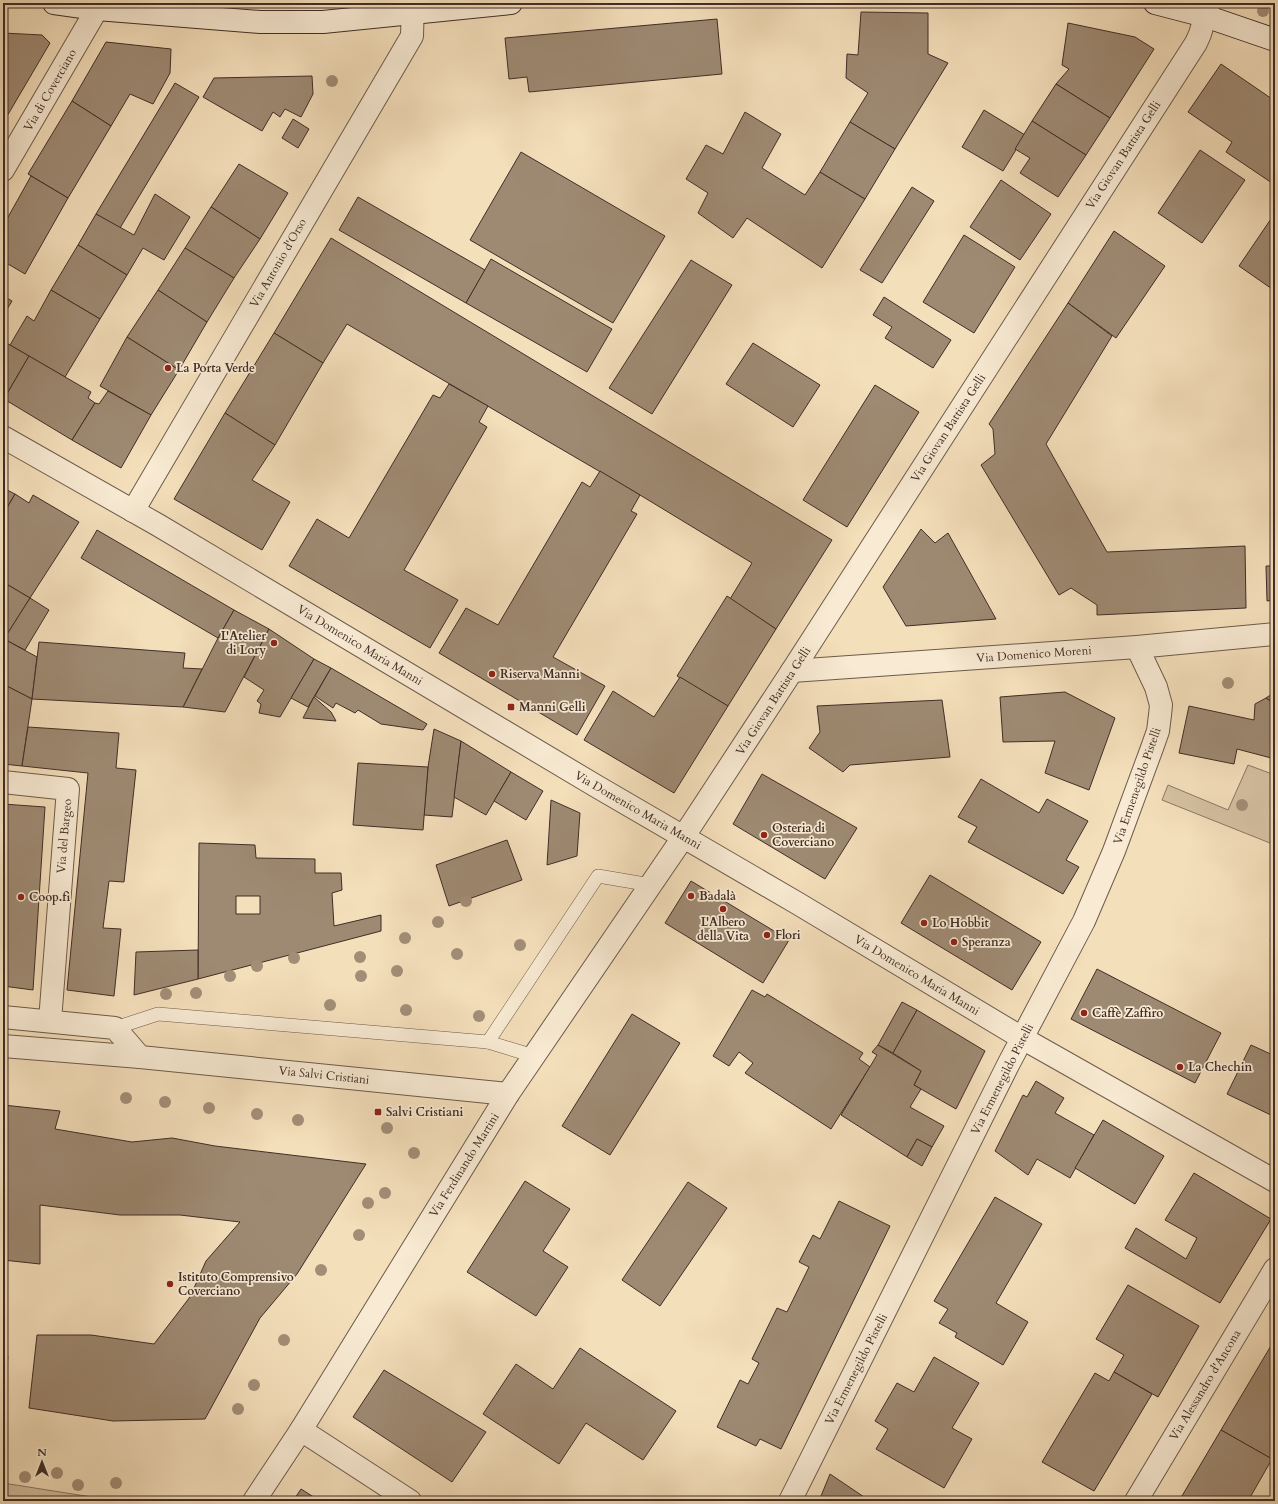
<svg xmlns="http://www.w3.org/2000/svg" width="1278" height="1504" viewBox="0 0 1278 1504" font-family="Cardo,serif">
<rect width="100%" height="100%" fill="#f4dfbb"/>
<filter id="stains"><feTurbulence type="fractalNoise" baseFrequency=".005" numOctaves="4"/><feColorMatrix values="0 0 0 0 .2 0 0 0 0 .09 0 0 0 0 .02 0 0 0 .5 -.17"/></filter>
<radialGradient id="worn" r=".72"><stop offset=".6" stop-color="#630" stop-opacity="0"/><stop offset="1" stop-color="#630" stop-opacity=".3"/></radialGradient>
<g fill="#d5c1a2" stroke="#8a7764">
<polygon points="1248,765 1275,775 1275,845 1162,800 1168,785 1228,810"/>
<polygon points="3,1356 8,1356 4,1405 3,1404"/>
<polygon points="3,1483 117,1501 3,1501"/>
</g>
<g fill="#9e8a73" stroke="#402d26" fill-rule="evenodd">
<polygon points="861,12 928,13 928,54 948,63 895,149 850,122 868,93 846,78 847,54 858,55"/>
<polygon points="717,19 722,74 529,92 527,77 509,79 505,38"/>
<polygon points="1068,23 1135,37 1154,49 1110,118 1056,84 1069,69 1062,65"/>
<polygon points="3,33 42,35 50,43 3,123"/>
<polygon points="106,42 171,49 170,73 153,104 130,94 111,126 72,101"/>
<polygon points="1221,64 1275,101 1275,185 1226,152 1232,142 1188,112"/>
<polygon points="312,76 313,94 301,117 285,109 280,117 273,112 262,131 203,97 214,78"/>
<polygon points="175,83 199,97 120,228 96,214"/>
<polygon points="1056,84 1110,118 1086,155 1032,121"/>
<polygon points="72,101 111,126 68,198 28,174"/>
<polygon points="984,110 1025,135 1003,171 962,147"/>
<polygon points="745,112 781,134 762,168 805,195 820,172 865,199 822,268 747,218 733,238 698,213 708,193 686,179 706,145 723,154"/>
<polygon points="293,119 309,129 298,148 282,138"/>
<polygon points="1032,121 1086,155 1058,197 1020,173 1030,158 1015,149"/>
<polygon points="850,122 895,149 865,199 820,172"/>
<polygon points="1200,150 1245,180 1202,243 1158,213"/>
<polygon points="521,152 665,236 613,323 470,240"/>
<polygon points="239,164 288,193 260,239 211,207"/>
<polygon points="31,176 68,198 25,274 3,261 3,226"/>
<polygon points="1001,180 1051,214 1020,260 970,227"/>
<polygon points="912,187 934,201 882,283 860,270"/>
<polygon points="155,194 190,217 164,260 143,248 127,275 78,245 96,214 134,235"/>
<polygon points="358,197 485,270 466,303 339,230"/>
<polygon points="211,207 260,239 234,278 185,248"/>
<polygon points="1275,213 1275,291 1239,266"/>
<polygon points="1114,231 1165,266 1116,338 1068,303"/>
<polygon points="964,235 1015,267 974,333 923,302"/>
<polygon points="331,238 832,540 776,629 730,599 752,563 640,495 347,324 323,363 274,333"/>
<polygon points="78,245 127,275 100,319 51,290"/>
<polygon points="185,248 234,278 207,322 158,290"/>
<polygon points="491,259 612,329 587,372 466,303"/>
<polygon points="691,260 732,285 652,414 609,388"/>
<polygon points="51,290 100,319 65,377 10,345 27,316 34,321"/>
<polygon points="158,290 207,322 179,370 127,337"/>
<polygon points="3,296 12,301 3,316"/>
<polygon points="884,297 951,340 933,368 885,338 892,327 873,315"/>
<polygon points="1068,303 1112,336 1046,444 1107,552 1245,546 1246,608 1097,615 1097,605 1071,588 1059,595 981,465 995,454 993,429 989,424"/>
<polygon points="274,333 323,363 275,445 225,413"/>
<polygon points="127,337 179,370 151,415 100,386"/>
<polygon points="3,341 29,356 4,399 3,398"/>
<polygon points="753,343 820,385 793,427 726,384"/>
<polygon points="29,356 91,392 88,398 95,403 72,440 4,399"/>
<polygon points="449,384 488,406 479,422 487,427 404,570 458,600 430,648 289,566 317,519 349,538 433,395 440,398"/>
<polygon points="875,385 919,412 847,527 803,500"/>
<polygon points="108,391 151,415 121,468 72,440 95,403 99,404"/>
<polygon points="225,413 275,445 252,480 290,502 262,550 174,499"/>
<polygon points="600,471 640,495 631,511 637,514 553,657 605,686 577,735 439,653 466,608 498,625 582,482 590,487"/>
<polygon points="3,488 15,494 3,515"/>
<polygon points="15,494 29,503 33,495 79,522 30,598 3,582 3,515"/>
<polygon points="921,529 935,543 948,533 996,619 906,626 883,587"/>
<polygon points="97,530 234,610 218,638 81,558"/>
<polygon points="1266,566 1275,566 1275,600 1267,601"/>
<polygon points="3,582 30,598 3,641"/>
<polygon points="727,596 776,629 728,706 677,676"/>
<polygon points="30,598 49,610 25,650 4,639"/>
<polygon points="234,610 269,629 225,712 183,707 218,638"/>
<polygon points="269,629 314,659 280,717 259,713 261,704 257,701 264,690 244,677"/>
<polygon points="4,639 37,657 32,699 3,684 3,641"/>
<polygon points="39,642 185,653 183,668 202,669 183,707 32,699"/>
<polygon points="314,659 331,668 308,707 291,698"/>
<polygon points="331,668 427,724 423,730 381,724 358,710 355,713 336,703 333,708 315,696"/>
<polygon points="680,677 728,706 674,793 584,740 613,691 654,717"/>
<polygon points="3,684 32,699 22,766 3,764"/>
<polygon points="1065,692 1115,718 1089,790 1045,773 1055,741 1003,742 1000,697"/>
<polygon points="1275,692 1275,704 1266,698"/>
<polygon points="314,697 331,712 336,721 303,718"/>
<polygon points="1266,698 1275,704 1275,759 1237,749 1234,764 1179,753 1189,706 1254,720 1255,704"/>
<polygon points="942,700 950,757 850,765 843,772 809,748 820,732 817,706"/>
<polygon points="28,727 119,733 116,768 136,770 124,882 109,881 103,928 121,929 114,996 67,990 88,773 22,766"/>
<polygon points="434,729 461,741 452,817 424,815 428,767"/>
<polygon points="461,741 511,772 486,815 454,797"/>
<polygon points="358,763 428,767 423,830 353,825"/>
<polygon points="511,772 543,791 526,820 494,801"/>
<polygon points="762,774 857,828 825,879 733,824"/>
<polygon points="981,779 1039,813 1047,799 1088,821 1066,860 1079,867 1063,894 968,842 977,827 958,817"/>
<polygon points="551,800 580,813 577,856 547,865"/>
<polygon points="3,804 45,807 33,990 3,986"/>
<polygon points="507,840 522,880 449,906 436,865"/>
<path d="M 199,843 L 255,845 L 256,858 L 315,859 L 315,873 L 341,873 L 342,890 L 332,893 L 334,926 L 381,915 L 381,931 L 198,979 ZM 236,896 L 260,896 L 260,914 L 236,914 Z"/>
<polygon points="930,875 1041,942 1012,990 901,923"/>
<polygon points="691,881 789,940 763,983 665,923"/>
<polygon points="1275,929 1275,942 1270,940"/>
<polygon points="198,950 198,979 134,995 136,952"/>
<polygon points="1097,969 1221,1033 1195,1083 1071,1019"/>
<polygon points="752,990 765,997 767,994 863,1053 859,1059 870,1067 831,1129 745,1073 753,1063 739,1052 729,1066 713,1056"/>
<polygon points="902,1002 917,1010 893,1053 878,1045"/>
<polygon points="917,1010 985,1051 956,1109 914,1085 921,1071 893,1053"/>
<polygon points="632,1014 680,1043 610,1155 562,1126"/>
<polygon points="878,1045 921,1071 914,1085 921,1089 910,1107 944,1126 932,1147 917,1139 907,1157 841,1115 877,1055 872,1052"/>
<polygon points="1251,1045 1275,1056 1275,1117 1227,1094"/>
<polygon points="1036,1081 1064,1098 1055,1113 1094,1135 1070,1178 1037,1159 1028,1175 995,1151 1023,1095 1027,1097"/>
<polygon points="3,1105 60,1111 55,1129 132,1142 172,1138 215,1146 366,1164 297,1274 260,1318 205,1419 113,1421 29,1408 37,1335 91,1335 154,1344 190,1297 206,1261 240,1222 180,1215 120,1215 40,1205 40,1264 3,1260"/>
<polygon points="1103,1120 1164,1156 1135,1204 1075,1168"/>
<polygon points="917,1139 932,1147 922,1166 907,1157"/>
<polygon points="1194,1173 1271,1219 1220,1303 1125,1248 1136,1228 1186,1259 1197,1238 1165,1220"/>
<polygon points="525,1181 570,1209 543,1251 568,1267 536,1316 467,1272"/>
<polygon points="688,1182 727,1208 660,1306 622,1280"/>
<polygon points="995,1197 1042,1224 996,1303 1028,1322 1003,1365 955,1337 957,1333 939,1323 948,1309 934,1301"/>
<polygon points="839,1201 890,1226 781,1449 760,1439 756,1446 717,1427 740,1380 748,1384 759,1363 752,1359 777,1308 787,1312 809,1267 799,1262 813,1235 820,1239"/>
<polygon points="1128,1285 1199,1326 1158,1397 1114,1372 1124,1355 1096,1339"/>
<polygon points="1275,1339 1275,1454 1272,1459 1221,1430"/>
<polygon points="580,1348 676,1411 643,1460 586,1423 559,1464 483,1414 516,1364 553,1389"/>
<polygon points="934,1357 979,1383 952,1428 972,1439 944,1488 876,1449 888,1429 875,1421 897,1383 914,1392"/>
<polygon points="384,1370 486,1432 452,1482 353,1417"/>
<polygon points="1114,1372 1152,1394 1094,1491 1042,1462 1095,1373 1109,1381"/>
<polygon points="1221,1430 1272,1459 1248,1501 1179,1501"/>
<polygon points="830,1474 870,1501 819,1501"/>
<polygon points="301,1489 320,1501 293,1501"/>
</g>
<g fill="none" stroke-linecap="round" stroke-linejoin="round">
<g stroke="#6d5a4b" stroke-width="14">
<g id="lane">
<polyline points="115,1028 158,1014 488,1042 598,876 651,885"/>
<polyline points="488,1042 534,1056"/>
</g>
</g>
<g stroke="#6d5a4b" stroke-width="24">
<g id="street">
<polyline points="3,170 97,9 99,3"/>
<polyline points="3,437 158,525 596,786 797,903 1022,1038 1275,1181"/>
<polyline points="133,511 412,36 413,3"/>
<polyline points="792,671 1137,647 1275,634"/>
<polyline points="3,782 68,789 50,1021"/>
<polyline points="3,1017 115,1028 140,1057 508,1094"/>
<polyline points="3,1046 140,1057"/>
<polyline points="301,1430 410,1501"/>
<polyline points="254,1501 301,1430 508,1094 684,836 792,671 1196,43 1200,34 1209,3"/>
<polyline points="790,1501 1009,1063 1084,921 1114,851 1152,748 1158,731 1160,715 1161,705 1156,687 1137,647"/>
<polyline points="1136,1501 1275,1269"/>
</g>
</g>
<g stroke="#402d26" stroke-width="24">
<g id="secondary">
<polyline points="54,3 97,9 260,22 323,22 511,3"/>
<polyline points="1155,3 1205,16 1275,40"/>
</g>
</g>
<use href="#lane" stroke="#f8ead3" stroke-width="13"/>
<use href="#street" stroke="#f8ead3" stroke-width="22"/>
<use href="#secondary" stroke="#f8ead3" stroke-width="22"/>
</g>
<g fill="#a28e77">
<circle cx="1263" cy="11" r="6"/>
<circle cx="332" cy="81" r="6"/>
<circle cx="1228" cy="683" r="6"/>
<circle cx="1242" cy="805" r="6"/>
<circle cx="466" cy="901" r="6"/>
<circle cx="438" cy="922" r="6"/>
<circle cx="405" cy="938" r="6"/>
<circle cx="520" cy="945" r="6"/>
<circle cx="457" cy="954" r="6"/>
<circle cx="360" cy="957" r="6"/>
<circle cx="294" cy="958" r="6"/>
<circle cx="257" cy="966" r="6"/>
<circle cx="397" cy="971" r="6"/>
<circle cx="230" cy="976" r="6"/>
<circle cx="361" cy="976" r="6"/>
<circle cx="196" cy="993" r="6"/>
<circle cx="166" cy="994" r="6"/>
<circle cx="330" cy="1005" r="6"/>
<circle cx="406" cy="1010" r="6"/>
<circle cx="479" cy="1016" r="6"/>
<circle cx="126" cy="1098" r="6"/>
<circle cx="165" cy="1102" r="6"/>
<circle cx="209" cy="1108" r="6"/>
<circle cx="257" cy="1114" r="6"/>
<circle cx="298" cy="1120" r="6"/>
<circle cx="387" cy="1128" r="6"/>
<circle cx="414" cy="1153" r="6"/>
<circle cx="385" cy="1193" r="6"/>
<circle cx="368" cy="1203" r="6"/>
<circle cx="359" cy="1235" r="6"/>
<circle cx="321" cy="1270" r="6"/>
<circle cx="284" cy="1340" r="6"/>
<circle cx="254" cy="1385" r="6"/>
<circle cx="238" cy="1409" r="6"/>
<circle cx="57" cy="1473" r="6"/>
<circle cx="25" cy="1477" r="6"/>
<circle cx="116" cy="1483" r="6"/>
<circle cx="78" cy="1485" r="6"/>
</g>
<g fill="#8f2418" stroke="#f8ead3" stroke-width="1.5">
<circle cx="168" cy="368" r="4"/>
<circle cx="274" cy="643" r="4"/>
<circle cx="492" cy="674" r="4"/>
<rect x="507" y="703" width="8" height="8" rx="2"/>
<circle cx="764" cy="835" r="4"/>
<circle cx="691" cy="896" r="4"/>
<circle cx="21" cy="897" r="4"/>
<circle cx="723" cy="909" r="4"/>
<circle cx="924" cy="923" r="4"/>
<circle cx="767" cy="935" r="4"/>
<circle cx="954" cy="942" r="4"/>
<circle cx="1084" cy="1013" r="4"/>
<circle cx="1180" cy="1067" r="4"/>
<rect x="374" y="1108" width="8" height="8" rx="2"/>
<circle cx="170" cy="1284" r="4"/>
</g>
<g text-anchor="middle" stroke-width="3.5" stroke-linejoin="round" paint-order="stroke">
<g font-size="12" fill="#402d26" stroke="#f8ead3">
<text transform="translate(50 90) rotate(-60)" y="4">Via di Coverciano</text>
<text transform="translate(1123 155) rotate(-57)" y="4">Via Giovan Battista Gelli</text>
<text transform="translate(278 263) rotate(-60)" y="4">Via Antonio d'Orso</text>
<text transform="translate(948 428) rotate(-57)" y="4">Via Giovan Battista Gelli</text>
<text transform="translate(360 645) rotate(31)" y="4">Via Domenico Maria Manni</text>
<text transform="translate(1034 654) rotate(-4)" y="4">Via Domenico Moreni</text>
<text transform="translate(773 701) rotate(-57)" y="4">Via Giovan Battista Gelli</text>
<text transform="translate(1137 786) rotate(-71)" y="4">Via Ermenegildo Pistelli</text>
<text transform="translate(638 810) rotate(30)" y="4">Via Domenico Maria Manni</text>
<text transform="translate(64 836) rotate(-85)" y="4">Via del Bargeo</text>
<text transform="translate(917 975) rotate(31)" y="4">Via Domenico Maria Manni</text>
<text transform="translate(324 1075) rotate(6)" y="4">Via Salvi Cristiani</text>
<text transform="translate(1002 1079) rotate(-63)" y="4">Via Ermenegildo Pistelli</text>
<text transform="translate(464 1165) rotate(-58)" y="4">Via Ferdinando Martini</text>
<text transform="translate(856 1369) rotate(-63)" y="4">Via Ermenegildo Pistelli</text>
<text transform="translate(1205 1385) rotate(-59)" y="4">Via Alessandro d'Ancona</text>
</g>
<g font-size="12" font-weight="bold" fill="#402d26" stroke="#f8ead3" text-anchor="start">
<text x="176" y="372">La Porta Verde</text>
<text x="266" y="640" text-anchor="end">L'Atelier<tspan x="266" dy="14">di Lory</tspan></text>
<text x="500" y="678">Riserva Manni</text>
<text x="519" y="711">Manni Gelli</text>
<text x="772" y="832">Osteria di<tspan x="772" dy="14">Coverciano</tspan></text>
<text x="699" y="900">Badalà</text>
<text x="29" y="901">Coop.fi</text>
<text x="723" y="926" text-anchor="middle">L'Albero<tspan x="723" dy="14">della Vita</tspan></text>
<text x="932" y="927">Lo Hobbit</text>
<text x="775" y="939">Flori</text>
<text x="962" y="946">Speranza</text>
<text x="1092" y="1017">Caffè Zaffiro</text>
<text x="1188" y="1071">La Chechin</text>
<text x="386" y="1116">Salvi Cristiani</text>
<text x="178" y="1281">Istituto Comprensivo<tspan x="178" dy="14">Coverciano</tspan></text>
</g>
</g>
<rect width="1278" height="1504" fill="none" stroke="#f4dfbb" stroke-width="16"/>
<rect x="4" y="4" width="1270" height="1496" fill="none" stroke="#402d26" stroke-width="2"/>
<rect x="8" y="8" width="1262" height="1488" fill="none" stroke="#402d26"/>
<g transform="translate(42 1462)" stroke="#f8ead3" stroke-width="3" paint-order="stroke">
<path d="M0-3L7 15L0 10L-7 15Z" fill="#402d26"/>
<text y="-6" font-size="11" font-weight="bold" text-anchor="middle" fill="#402d26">N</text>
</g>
<rect width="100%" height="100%" filter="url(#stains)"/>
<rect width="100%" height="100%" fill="url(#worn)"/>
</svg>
